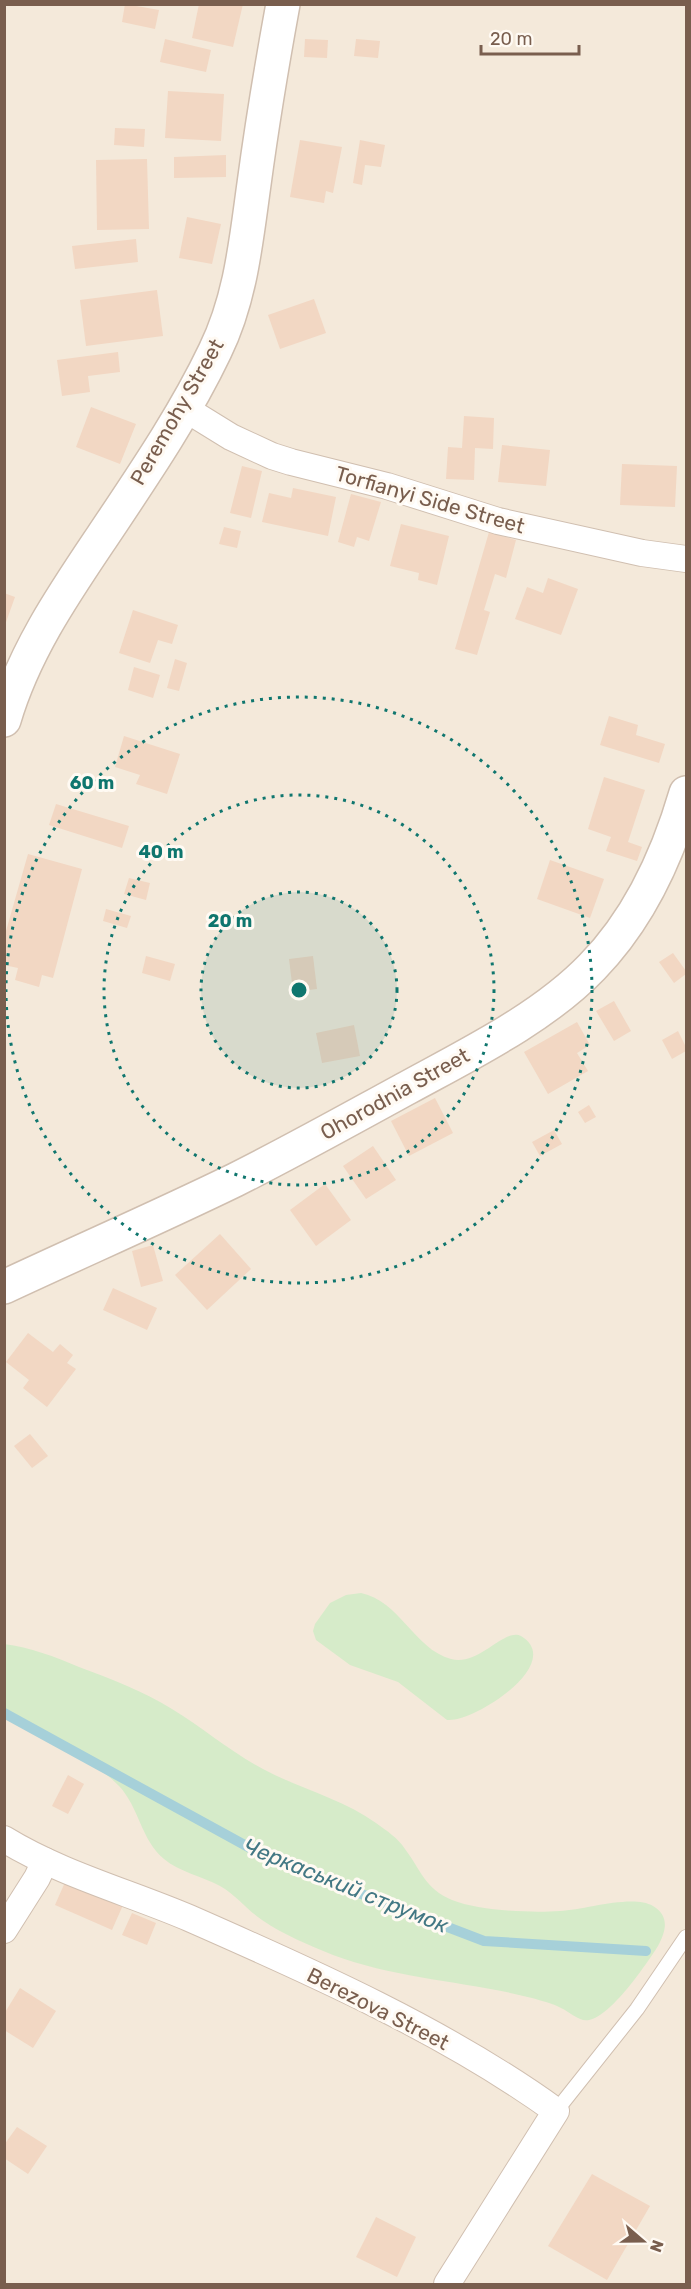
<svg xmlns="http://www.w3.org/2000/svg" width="691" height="2289" viewBox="0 0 691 2289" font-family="Rubik,sans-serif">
<rect width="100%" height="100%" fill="#fdf6ec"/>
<rect fill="#f4e9da" x="5" y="5" width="681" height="2279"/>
<g fill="#d6ebc9">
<path d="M 361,1593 C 400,1601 414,1649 451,1659 C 478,1667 505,1627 521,1636 C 566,1663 474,1723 447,1720 L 398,1682 L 350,1665 L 316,1640 L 313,1631 L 315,1624 L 330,1603 L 346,1595 Z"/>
<path d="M 4,1644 C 30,1647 55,1657 79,1667 C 111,1679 143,1691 172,1709 C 203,1728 231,1752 263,1769 C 300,1789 343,1799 376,1823 C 387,1831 398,1838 405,1849 C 421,1870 425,1889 452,1900 C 479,1911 531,1913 560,1911 C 585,1910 632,1894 653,1906 C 670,1916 666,1931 658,1946 C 646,1965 611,2016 589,2020 C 579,2022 570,2012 561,2008 C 552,2003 542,2001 532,1998 C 466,1981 397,1979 333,1955 C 309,1945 284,1935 262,1920 C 247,1910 236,1895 220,1886 C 202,1876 179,1872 164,1859 C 141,1840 139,1807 119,1786 C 89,1755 43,1738 5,1719 Z"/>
</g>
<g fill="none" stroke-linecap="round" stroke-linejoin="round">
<polyline stroke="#a6d0d9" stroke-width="10" points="4,1713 270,1859 484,1941 646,1951"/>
</g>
<g fill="#f2d7c3">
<polygon points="125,4 159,10 155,29 122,22"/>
<polygon points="199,4 243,4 233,47 192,38"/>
<polygon points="165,39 211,50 206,72 160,62"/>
<polygon points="305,39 328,40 327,58 304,57"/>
<polygon points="356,39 380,41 378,58 354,56"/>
<polygon points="168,91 224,94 221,141 165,138"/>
<polygon points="115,128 145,129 144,147 114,145"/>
<polygon points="300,140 342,147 333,193 326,191 324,203 290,197"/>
<polygon points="360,140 385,145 381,167 365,165 362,185 353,183"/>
<polygon points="226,155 226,177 174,178 174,157"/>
<polygon points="147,159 149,229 97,230 96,160"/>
<polygon points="187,217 221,224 212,264 179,258"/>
<polygon points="136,239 138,262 75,269 72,246"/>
<polygon points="157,290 163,336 86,346 80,300"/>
<polygon points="314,299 326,333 280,349 268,315"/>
<polygon points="118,352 120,372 88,376 90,392 62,396 57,360"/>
<polygon points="91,407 136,424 120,464 76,447"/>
<polygon points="464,416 494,418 493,449 475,448 474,480 446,479 448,447 462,448"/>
<polygon points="502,445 550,450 546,486 498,482"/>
<polygon points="622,464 677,466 675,507 620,505"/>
<polygon points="242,466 262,471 251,518 230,513"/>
<polygon points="293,488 336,497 328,536 262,522 269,493 291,498"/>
<polygon points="351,494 381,502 369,541 357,537 354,547 338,542"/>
<polygon points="401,524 449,536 437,585 418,580 419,573 390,566"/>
<polygon points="224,527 241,531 237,548 219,544"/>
<polygon points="489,532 516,540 506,578 495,574 484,610 490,612 477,655 455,649"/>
<polygon points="548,578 578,589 561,635 515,619 527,587 543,593"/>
<polygon points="4,593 15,597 5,625 4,625"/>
<polygon points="133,610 178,625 172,644 158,640 150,663 119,653"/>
<polygon points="175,659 187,663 179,691 167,688"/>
<polygon points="134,667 160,675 153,698 128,690"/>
<polygon points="609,716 638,725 636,735 665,744 659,763 600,745"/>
<polygon points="124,736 180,754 167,794 136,784 140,775 115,767"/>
<polygon points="604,777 645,790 628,842 642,847 637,861 606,851 611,837 588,829"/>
<polygon points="56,804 129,826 122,848 49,825"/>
<polygon points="28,854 82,869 53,978 42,975 39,987 15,980 18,968 4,965 4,938"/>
<polygon points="550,860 604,879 590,918 537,899"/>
<polygon points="129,878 150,883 146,900 124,894"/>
<polygon points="106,909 131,916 127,928 103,921"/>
<polygon points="673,953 686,971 686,974 674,983 659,962"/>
<polygon points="146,956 175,964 170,981 142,973"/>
<polygon points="313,956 317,989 293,992 289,959"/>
<polygon points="614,1001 631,1031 614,1041 596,1011"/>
<polygon points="577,1022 590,1045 577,1053 588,1071 548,1094 524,1052"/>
<polygon points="354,1025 360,1056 322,1063 316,1033"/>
<polygon points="678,1031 686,1047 686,1051 672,1059 662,1040"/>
<polygon points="435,1098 453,1133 409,1156 391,1121"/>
<polygon points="589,1105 596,1117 585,1123 578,1112"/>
<polygon points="554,1130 562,1144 540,1156 532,1142"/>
<polygon points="373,1146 396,1180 366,1199 343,1166"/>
<polygon points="325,1184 351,1220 316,1246 290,1210"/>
<polygon points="220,1234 251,1269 207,1310 175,1275"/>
<polygon points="153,1245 163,1281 141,1287 132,1251"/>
<polygon points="113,1288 157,1308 147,1330 103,1310"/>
<polygon points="28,1333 53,1352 60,1344 73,1355 67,1363 76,1369 47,1407 23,1388 29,1380 6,1362"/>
<polygon points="30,1434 48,1456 32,1468 14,1446"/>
<polygon points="68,1775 84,1784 68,1814 52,1806"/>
<polygon points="66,1880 123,1905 112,1930 55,1905"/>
<polygon points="132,1913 156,1923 147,1945 122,1935"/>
<polygon points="20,1988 56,2011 33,2048 4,2030 4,2014"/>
<polygon points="17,2127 47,2146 28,2174 4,2158 4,2145"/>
<polygon points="592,2174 650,2206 607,2280 548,2246"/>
<polygon points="376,2217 416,2237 397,2277 356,2257"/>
</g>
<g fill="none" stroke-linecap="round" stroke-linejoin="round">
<g stroke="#d0bfb0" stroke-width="16">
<polyline id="service" points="556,2111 637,2009 686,1937"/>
</g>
<g stroke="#d0bfb0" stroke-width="28">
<g id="minor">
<polyline points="184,408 231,437 272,456 291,462 387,486 498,521 642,553 686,559"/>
<path d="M 4,1839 C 61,1874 128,1892 189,1918 C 312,1972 447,2032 556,2111 L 447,2284"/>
<polyline points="4,1930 37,1878 45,1861"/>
</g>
</g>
<g stroke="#d0bfb0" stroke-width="36">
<g id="tertiary">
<path d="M 4,720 C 24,652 63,595 102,537 C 142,477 184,416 215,351 C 241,298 246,241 254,184 C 262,124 272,64 283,4"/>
<path d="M 4,1287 C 81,1251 159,1217 235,1180 C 293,1151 350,1119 407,1088 C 469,1054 543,1018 592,967 C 638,920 668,855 686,793"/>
</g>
</g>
<use href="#service" stroke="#fff" stroke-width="14"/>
<use href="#minor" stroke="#fff" stroke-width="26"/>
<use href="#tertiary" stroke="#fff" stroke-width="33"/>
</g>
<circle cx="299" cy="990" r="98" fill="#0f766e" fill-opacity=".12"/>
<g fill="none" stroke="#0f766e" stroke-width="3" stroke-dasharray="3 6">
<circle cx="299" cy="990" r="98"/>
<circle cx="299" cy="990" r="195"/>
<circle cx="299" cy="990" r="293"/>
</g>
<g text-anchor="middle" stroke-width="6" stroke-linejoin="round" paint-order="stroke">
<g font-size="21" fill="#795e4e" stroke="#fffaf3">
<text transform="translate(177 412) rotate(-60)" y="7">Peremohy Street</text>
<text transform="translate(430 500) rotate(16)" y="7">Torfianyi Side Street</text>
<text transform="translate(395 1094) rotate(-29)" y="7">Ohorodnia Street</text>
<text transform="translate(378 2009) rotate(27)" y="7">Berezova Street</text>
</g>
<g font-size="22" font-style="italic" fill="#437884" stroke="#fffaf3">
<text transform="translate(346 1885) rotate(22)" y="8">Черкаський струмок</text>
</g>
</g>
<circle cx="299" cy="990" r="9" fill="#0f766e" stroke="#fffaf3" stroke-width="3"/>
<g font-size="18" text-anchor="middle" font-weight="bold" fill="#0f766e" stroke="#fffaf3" stroke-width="6" stroke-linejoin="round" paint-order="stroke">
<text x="92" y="789">60 m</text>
<text x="161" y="858">40 m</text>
<text x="230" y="927">20 m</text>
</g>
<rect width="691" height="2289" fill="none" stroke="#795e4e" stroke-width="12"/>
<g transform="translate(643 2241) rotate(110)" stroke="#fffaf3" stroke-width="4.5" paint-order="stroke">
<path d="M0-4.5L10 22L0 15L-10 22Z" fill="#795e4e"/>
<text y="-9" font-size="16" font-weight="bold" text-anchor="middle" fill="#795e4e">N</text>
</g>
<path d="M481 45v9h98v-9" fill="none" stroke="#795e4e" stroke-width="3"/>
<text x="490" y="45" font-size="18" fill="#795e4e" stroke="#fffaf3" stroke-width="4.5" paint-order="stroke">20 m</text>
</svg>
